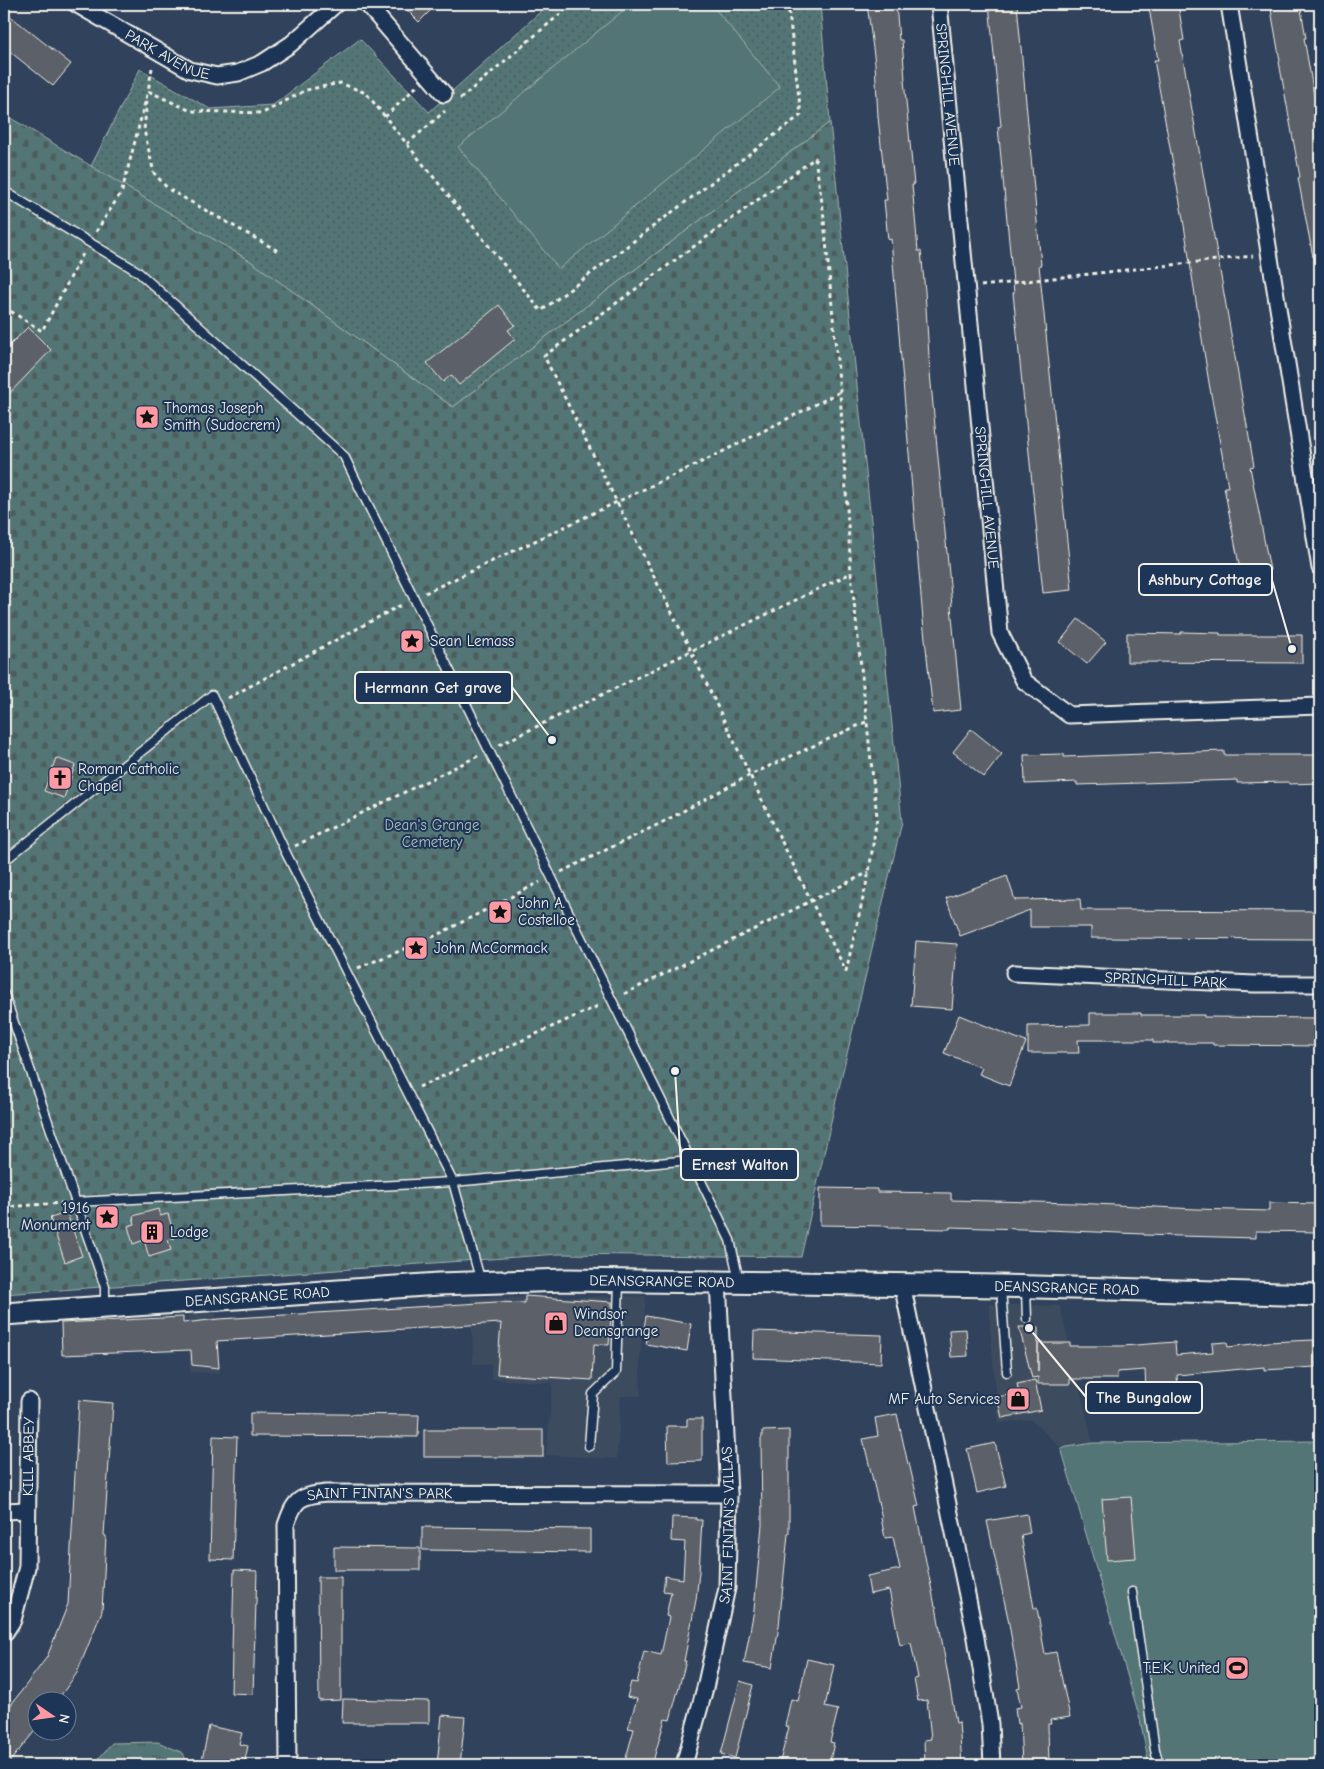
<svg xmlns="http://www.w3.org/2000/svg" width="1324" height="1769" viewBox="0 0 1324 1769" font-family="'Comic Neue',sans-serif">
<defs>
<pattern id="grass-tufts" width="24" height="20" patternUnits="userSpaceOnUse" patternTransform="scale(1.25)"><rect width="24" height="20" fill="#527474"/><path d="M3 7l-1-3M5 7V3M7 7l1-3M15 17l-1-3M17 17v-4M19 17l1-3" fill="none" stroke="#4d5c5b"/></pattern>
<pattern id="cemetery-stones" width="16" height="16" patternUnits="userSpaceOnUse" patternTransform="scale(1.25)"><rect width="16" height="16" fill="#527474"/><path d="M2 7V4a2 2 0 0 1 4 0v3zM10 15v-3a2 2 0 0 1 4 0v3z" fill="#4d5c5b"/></pattern>
<pattern id="park-dots" width="8" height="8" patternUnits="userSpaceOnUse" patternTransform="scale(1.25)"><rect width="8" height="8" fill="#527474"/><path d="M2 2h.1M6 6h.1" fill="none" stroke="#4d5c5b" stroke-width="1.8" stroke-linecap="round"/></pattern>
</defs>
<rect width="100%" height="100%" fill="#30425c"/>
<filter id="ink" filterUnits="userSpaceOnUse"><feTurbulence type="fractalNoise" baseFrequency=".02" numOctaves="2"/><feDisplacementMap in="SourceGraphic" scale="10" xChannelSelector="R" yChannelSelector="G"/><feConvolveMatrix kernelMatrix="1 2 1 2 8 2 1 2 1" color-interpolation-filters="sRGB"/></filter>
<g filter="url(#ink)">
<g fill="#3d4b5f">
<polygon points="646,1296 640,1356 641,1396 621,1396 617,1459 546,1455 553,1383 491,1379 491,1364 473,1364 471,1298"/>
<polygon points="990,1304 1060,1306 1093,1443 1061,1448 1031,1420 999,1423 990,1330"/>
<polygon points="216,1313 220,1373 190,1372 188,1314"/>
</g>
<polygon fill="url(#grass-tufts)" stroke="#a3b2ae" points="158,1742 183,1753 188,1765 93,1765 112,1743"/>
<polygon fill="url(#cemetery-stones)" stroke="#a3b2ae" points="4,114 252,262 453,407 830,122 902,822 833,1113 801,1257 559,1254 4,1294"/>
<polygon fill="url(#park-dots)" stroke="#a3b2ae" points="549,4 820,4 830,122 453,407 252,262 91,166 140,69 210,109 273,105 360,39 429,112"/>
<g fill="#527474" stroke="#a3b2ae">
<polygon points="631,4 711,4 780,87 559,269 458,147"/>
<polygon points="1320,1441 1320,1765 1149,1765 1140,1719 1061,1448 1093,1443"/>
</g>
<g fill="#5c6167" stroke="#f4f1e8">
<polygon points="401,4 437,4 419,22"/>
<polygon points="867,4 896,4 899,40 902,40 905,80 904,80 914,185 912,185 915,217 918,251 921,251 925,291 930,373 952,606 951,606 961,710 933,713 923,620 891,239 888,240 884,200 887,200 878,117 875,63"/>
<polygon points="989,4 1017,4 1041,265 1039,265 1072,590 1043,593 1013,293 1014,293 998,127 1001,126"/>
<polygon points="1172,4 1178,4 1184,40 1180,41 1254,466 1250,467 1270,570 1241,575 1224,487 1228,487 1209,383 1183,219 1154,60 1158,60 1149,8"/>
<polygon points="1270,4 1300,4 1306,38 1304,38 1320,129 1320,257 1313,257 1298,178 1300,177 1279,62 1280,61"/>
<polygon points="4,11 71,64 53,86 4,47"/>
<polygon points="499,305 515,325 508,330 515,339 459,385 451,375 443,382 427,363"/>
<polygon points="28,327 51,350 4,399 4,351"/>
<polygon points="1078,619 1106,642 1087,664 1060,642"/>
<polygon points="1181,632 1220,633 1220,635 1302,635 1302,663 1127,662 1127,633 1181,634"/>
<polygon points="971,729 1002,754 984,777 953,752"/>
<polygon points="1224,751 1224,755 1320,755 1320,783 1289,784 1289,782 1237,783 1237,780 1077,785 1077,782 1025,784 1024,755 1064,754 1064,757"/>
<polygon points="56,758 75,765 64,798 44,791"/>
<polygon points="1007,876 1015,900 1080,899 1081,910 1320,911 1320,939 1091,938 1091,927 1030,927 1030,910 960,936 946,898"/>
<polygon points="916,941 957,944 952,1009 911,1006"/>
<polygon points="1090,1013 1141,1013 1141,1015 1204,1015 1204,1017 1320,1018 1320,1046 1213,1045 1213,1043 1153,1043 1153,1040 1078,1040 1079,1053 1028,1053 1028,1026 1090,1025"/>
<polygon points="959,1015 1026,1042 1009,1086 979,1074 982,1068 944,1053"/>
<polygon points="820,1188 877,1189 877,1192 951,1193 951,1200 1075,1203 1196,1209 1269,1211 1269,1203 1320,1204 1320,1232 1256,1231 1256,1238 1144,1235 1144,1234 1023,1229 950,1227 950,1229 889,1228 889,1226 820,1225"/>
<polygon points="158,1209 160,1216 168,1214 175,1238 168,1240 171,1250 149,1257 144,1240 133,1244 128,1226 135,1224 133,1216"/>
<polygon points="67,1213 82,1256 65,1262 50,1218"/>
<polygon points="525,1296 612,1302 609,1345 594,1344 592,1380 497,1374 501,1323 217,1341 219,1368 192,1365 191,1350 62,1355 61,1323 183,1317 183,1323 219,1319 496,1302 525,1303"/>
<polygon points="646,1316 691,1324 687,1351 646,1344 648,1334 643,1334"/>
<polygon points="1019,1327 1038,1327 1038,1372 1038,1343 1070,1343 1070,1346 1123,1346 1175,1342 1176,1355 1213,1352 1212,1343 1227,1342 1228,1347 1268,1342 1314,1340 1315,1367 1264,1370 1264,1367 1177,1375 1178,1391 1146,1392 1145,1370 1117,1372 1117,1379 1070,1379 1070,1384 1038,1384 1038,1377 1032,1378"/>
<polygon points="966,1329 968,1356 951,1357 949,1330"/>
<polygon points="754,1331 882,1335 881,1363 753,1358"/>
<polygon points="1035,1380 1041,1410 1002,1418 997,1397 1019,1393 1017,1384"/>
<polygon points="79,1400 113,1403 104,1535 106,1536 102,1611 77,1673 56,1702 38,1702 38,1727 7,1765 4,1765 4,1714 47,1657 68,1604"/>
<polygon points="250,1413 419,1415 418,1437 250,1436"/>
<polygon points="897,1414 908,1464 909,1463 919,1506 915,1507 935,1606 936,1606 956,1723 959,1722 962,1765 925,1765 924,1740 931,1739 927,1700 918,1701 914,1679 918,1678 911,1643 900,1645 889,1590 870,1594 867,1576 900,1569 893,1537 885,1538 881,1518 882,1518 863,1439 878,1436 875,1418"/>
<polygon points="687,1419 702,1419 702,1461 668,1462 667,1426 687,1426"/>
<rect x="424" y="1430" width="119" height="27"/>
<polygon points="789,1430 789,1534 788,1534 779,1626 772,1668 744,1663 754,1610 762,1525 761,1438 762,1438 762,1431"/>
<polygon points="213,1436 237,1437 233,1560 210,1559"/>
<polygon points="995,1443 1006,1486 977,1493 967,1449"/>
<polygon points="1131,1497 1136,1558 1107,1560 1102,1499"/>
<polygon points="1027,1514 1030,1533 1021,1535 1034,1608 1037,1608 1045,1654 1056,1652 1070,1717 1050,1720 1051,1724 1048,1724 1049,1765 1022,1765 1020,1723 1017,1724 1015,1708 1021,1707 1017,1688 1020,1687 1008,1618 987,1521"/>
<polygon points="672,1517 696,1518 696,1520 702,1520 699,1572 696,1600 684,1661 686,1661 670,1720 665,1719 652,1765 624,1765 634,1729 628,1728 637,1699 627,1697 631,1682 637,1683 644,1651 661,1655 669,1617 666,1616 671,1592 663,1591 665,1576 683,1579 685,1542 671,1541"/>
<polygon points="422,1527 590,1529 590,1552 422,1550"/>
<polygon points="334,1547 420,1548 420,1570 334,1570"/>
<polygon points="234,1570 257,1571 253,1694 231,1693"/>
<polygon points="318,1577 341,1577 341,1700 319,1701"/>
<polygon points="807,1659 834,1665 825,1707 838,1710 830,1742 834,1743 829,1765 779,1765 789,1727 785,1726 791,1699 798,1701"/>
<polygon points="740,1681 753,1685 735,1758 721,1754"/>
<polygon points="343,1699 429,1701 429,1723 342,1723"/>
<polygon points="442,1715 465,1717 460,1765 437,1765"/>
<polygon points="209,1726 242,1733 239,1744 248,1746 244,1765 201,1765"/>
</g>
<g fill="none" stroke-linecap="round" stroke-linejoin="round">
<g stroke="#f4f1e8" stroke-width="11">
<g id="service">
<polyline points="4,191 137,271 344,456 730,1240 739,1281"/>
<polyline points="4,861 212,695 285,851 453,1182 481,1282"/>
<polyline points="4,994 105,1287 105,1305"/>
<polyline points="76,1202 453,1182 690,1160"/>
<polyline points="1001,1288 1007,1372"/>
<polyline points="1026,1289 1027,1319"/>
<polyline points="589,1446 593,1394 616,1372 619,1283"/>
<polyline points="1132,1592 1155,1750 1159,1765"/>
</g>
</g>
<g stroke="#f4f1e8" stroke-width="19">
<g id="minor">
<path id="s1" d="M 76,4 L 190,70 L 217,76 L 238,73 L 262,63 L 291,44 L 336,4"/>
<polyline points="367,4 444,94"/>
<path id="s2" d="M 939,4 L 1000,633 L 1024,681 L 1069,715 L 1320,706"/>
<polyline points="1229,4 1320,568"/>
<path id="s3" d="M 1014,973 L 1254,984 L 1320,984"/>
<polyline points="902,1284 976,1638 990,1724 992,1765"/>
<polyline points="4,1511 27,1510"/>
<path id="s4" d="M 4,1634 L 13,1620 L 27,1567 L 29,1401"/>
<path id="s5" d="M 288,1765 L 286,1525 C 295,1499 299,1496 326,1493 L 729,1494"/>
<path id="s6" d="M 684,1765 L 705,1688 L 727,1588 L 729,1494 L 718,1281"/>
</g>
</g>
<g stroke="#f4f1e8" stroke-width="25">
<g id="secondary">
<path id="s7" d="M 4,1314 L 439,1284 L 567,1280 L 1000,1286 L 1320,1295"/>
</g>
</g>
<g stroke="#f4f1e8" stroke-width="3" stroke-dasharray="4 4" stroke-linecap="butt">
<polyline points="152,68 148,91 191,111 263,113 306,90 340,83 366,93 541,311 801,115 788,4"/>
<polyline points="460,99 572,4"/>
<polyline points="147,101 144,130 154,173 168,189 278,251"/>
<polyline points="385,117 417,86"/>
<polyline points="407,144 445,111"/>
<polygon points="815,158 823,209 840,392 851,573 877,817 869,872 846,971 777,832 691,651 544,356"/>
<polyline points="96,232 122,191 148,91"/>
<polyline points="981,286 1253,256"/>
<polyline points="4,307 42,331 84,252"/>
<polyline points="425,593 714,456 840,392"/>
<polyline points="228,698 403,604"/>
<polyline points="499,745 851,573"/>
<polyline points="295,846 478,756"/>
<polyline points="561,872 661,823 750,775 868,721"/>
<polyline points="358,968 431,938 540,882"/>
<polyline points="624,994 869,872"/>
<polyline points="419,1087 600,1005"/>
<polyline points="4,1207 63,1203"/>
</g>
<use href="#service" stroke="#1d3557" stroke-width="8"/>
<use href="#minor" stroke="#1d3557" stroke-width="15"/>
<use href="#secondary" stroke="#1d3557" stroke-width="21"/>
</g>
</g>
<defs>
<g id="sight-square" transform="scale(1.25)"><rect x="-9" y="-9" width="18" height="18" rx="4" fill="#ff9aa2" stroke="#1d3557"/><path d="M0-6L1.8-2.2L6-1.7L2.9 1.2L3.7 5.4L0 3.3L-3.7 5.4L-2.9 1.2L-6-1.7L-1.8-2.2Z" fill="#111"/></g>
<g id="church-square" transform="scale(1.25)"><rect x="-9" y="-9" width="18" height="18" rx="4" fill="#ff9aa2" stroke="#1d3557"/><path d="M-1.2-6h2.4v3.5h3.3v2.4h-3.3V6h-2.4V-.1h-3.3v-2.4h3.3Z" fill="#111"/></g>
<g id="building-square" transform="scale(1.25)"><rect x="-9" y="-9" width="18" height="18" rx="4" fill="#ff9aa2" stroke="#1d3557"/><path d="M-4-6H4V6H1V3H-1V6H-4ZM-2.5-4.3h1.7v1.8h-1.7ZM.8-4.3h1.7v1.8H.8ZM-2.5-1h1.7V.8h-1.7ZM.8-1h1.7V.8H.8Z" fill="#111"/></g>
<g id="shop-square" transform="scale(1.25)"><rect x="-9" y="-9" width="18" height="18" rx="4" fill="#ff9aa2" stroke="#1d3557"/><path d="M-5-2.5h2.3a2.7 3.5 0 0 1 5.4 0H5L5.5 6h-11ZM-1.5-2.5h3a1.5 2.3 0 0 0-3 0Z" fill="#111"/></g>
<g id="stadium-square" transform="scale(1.25)"><rect x="-9" y="-9" width="18" height="18" rx="4" fill="#ff9aa2" stroke="#1d3557"/><path d="M0-5a6.5 5 0 1 0 0 10a6.5 5 0 1 0 0-10ZM-3.5-1.8h7v3.6h-7Z" fill="#111"/></g>
</defs>
<g fill-rule="evenodd">
<use href="#sight-square" x="147" y="417"/>
<use href="#sight-square" x="412" y="641"/>
<use href="#church-square" x="60" y="778"/>
<use href="#sight-square" x="500" y="912"/>
<use href="#sight-square" x="416" y="948"/>
<use href="#sight-square" x="107" y="1217"/>
<use href="#building-square" x="152" y="1232"/>
<use href="#shop-square" x="556" y="1323"/>
<use href="#shop-square" x="1018" y="1399"/>
<use href="#stadium-square" x="1237" y="1668"/>
</g>
<g text-anchor="middle" stroke-width="4" stroke-linejoin="round" paint-order="stroke">
<g font-size="15" fill="#f4f1e8" stroke="#1d3557">
<text dy="5" stroke="none"><textPath href="#s1" startOffset="105">PARK AVENUE</textPath></text>
<text dy="5" stroke="none"><textPath href="#s2" startOffset="91">SPRINGHILL AVENUE</textPath></text>
<text dy="5" stroke="none"><textPath href="#s2" startOffset="496">SPRINGHILL AVENUE</textPath></text>
<text dy="5" stroke="none"><textPath href="#s3" startOffset="152">SPRINGHILL PARK</textPath></text>
<text dy="5" stroke="none"><textPath href="#s7" startOffset="659">DEANSGRANGE ROAD</textPath></text>
<text dy="5" stroke="none"><textPath href="#s7" startOffset="1064">DEANSGRANGE ROAD</textPath></text>
<text dy="5" stroke="none"><textPath href="#s7" startOffset="254">DEANSGRANGE ROAD</textPath></text>
<text dy="5" stroke="none"><textPath href="#s4" startOffset="182">KILL ABBEY</textPath></text>
<text dy="5" stroke="none"><textPath href="#s5" startOffset="350">SAINT FINTAN'S PARK</textPath></text>
<text dy="5" stroke="none"><textPath href="#s6" startOffset="245">SAINT FINTAN'S VILLAS</textPath></text>
</g>
<g font-size="15" fill="#f4f1e8" stroke="#1d3557" text-anchor="start">
<text x="164" y="413">Thomas Joseph<tspan x="164" dy="17">Smith (Sudocrem)</tspan></text>
<text x="430" y="646">Sean Lemass</text>
<text x="78" y="774">Roman Catholic<tspan x="78" dy="17">Chapel</tspan></text>
<text x="518" y="908">John A.<tspan x="518" dy="17">Costelloe</tspan></text>
<text x="434" y="953">John McCormack</text>
<text x="90" y="1213" text-anchor="end">1916<tspan x="90" dy="17">Monument</tspan></text>
<text x="170" y="1237">Lodge</text>
<text x="574" y="1319">Windsor<tspan x="574" dy="17">Deansgrange</tspan></text>
<text x="1000" y="1404" text-anchor="end">MF Auto Services</text>
<text x="1220" y="1673" text-anchor="end">T.E.K. United</text>
</g>
<g font-size="15" fill="#b3bfba" stroke="#1d3557">
<text x="432" y="830">Dean's Grange<tspan x="432" dy="17">Cemetery</tspan></text>
</g>
</g>
<path fill="none" stroke="#f4f1e8" stroke-width="2" d="M1292 649L1272 580M552 740L512 687M675 1071L681 1164M1029 1328L1086 1397"/>
<g fill="#f4f1e8" stroke="#1d3557" stroke-width="2">
<circle cx="1292" cy="649" r="5"/>
<circle cx="552" cy="740" r="5"/>
<circle cx="675" cy="1071" r="5"/>
<circle cx="1029" cy="1328" r="5"/>
</g>
<g fill="#1d3557" stroke="#f4f1e8" stroke-width="2">
<rect x="1139" y="564" width="133" height="31" rx="5"/>
<rect x="355" y="672" width="157" height="31" rx="5"/>
<rect x="681" y="1149" width="117" height="31" rx="5"/>
<rect x="1086" y="1382" width="116" height="31" rx="5"/>
</g>
<g font-size="16" text-anchor="middle" font-weight="bold" fill="#f4f1e8">
<text x="1205" y="585">Ashbury Cottage</text>
<text x="433" y="693">Hermann Get grave</text>
<text x="740" y="1170">Ernest Walton</text>
<text x="1144" y="1403">The Bungalow</text>
</g>
<rect width="1324" height="1769" fill="none" stroke="#1d3557" stroke-width="20"/>
<rect x="10" y="10" width="1304" height="1749" fill="none" stroke="#f4f1e8" stroke-width="2" filter="url(#ink)"/>
<g transform="translate(52 1716) rotate(103)"><circle r="24" fill="#1d3557" stroke="#738091"/>
<path d="M0-4L9 19L0 12L-9 19Z" fill="#ff9aa2"/>
<text y="-8" font-size="14" font-weight="bold" text-anchor="middle" fill="#f4f1e8">N</text>
</g>
</svg>
